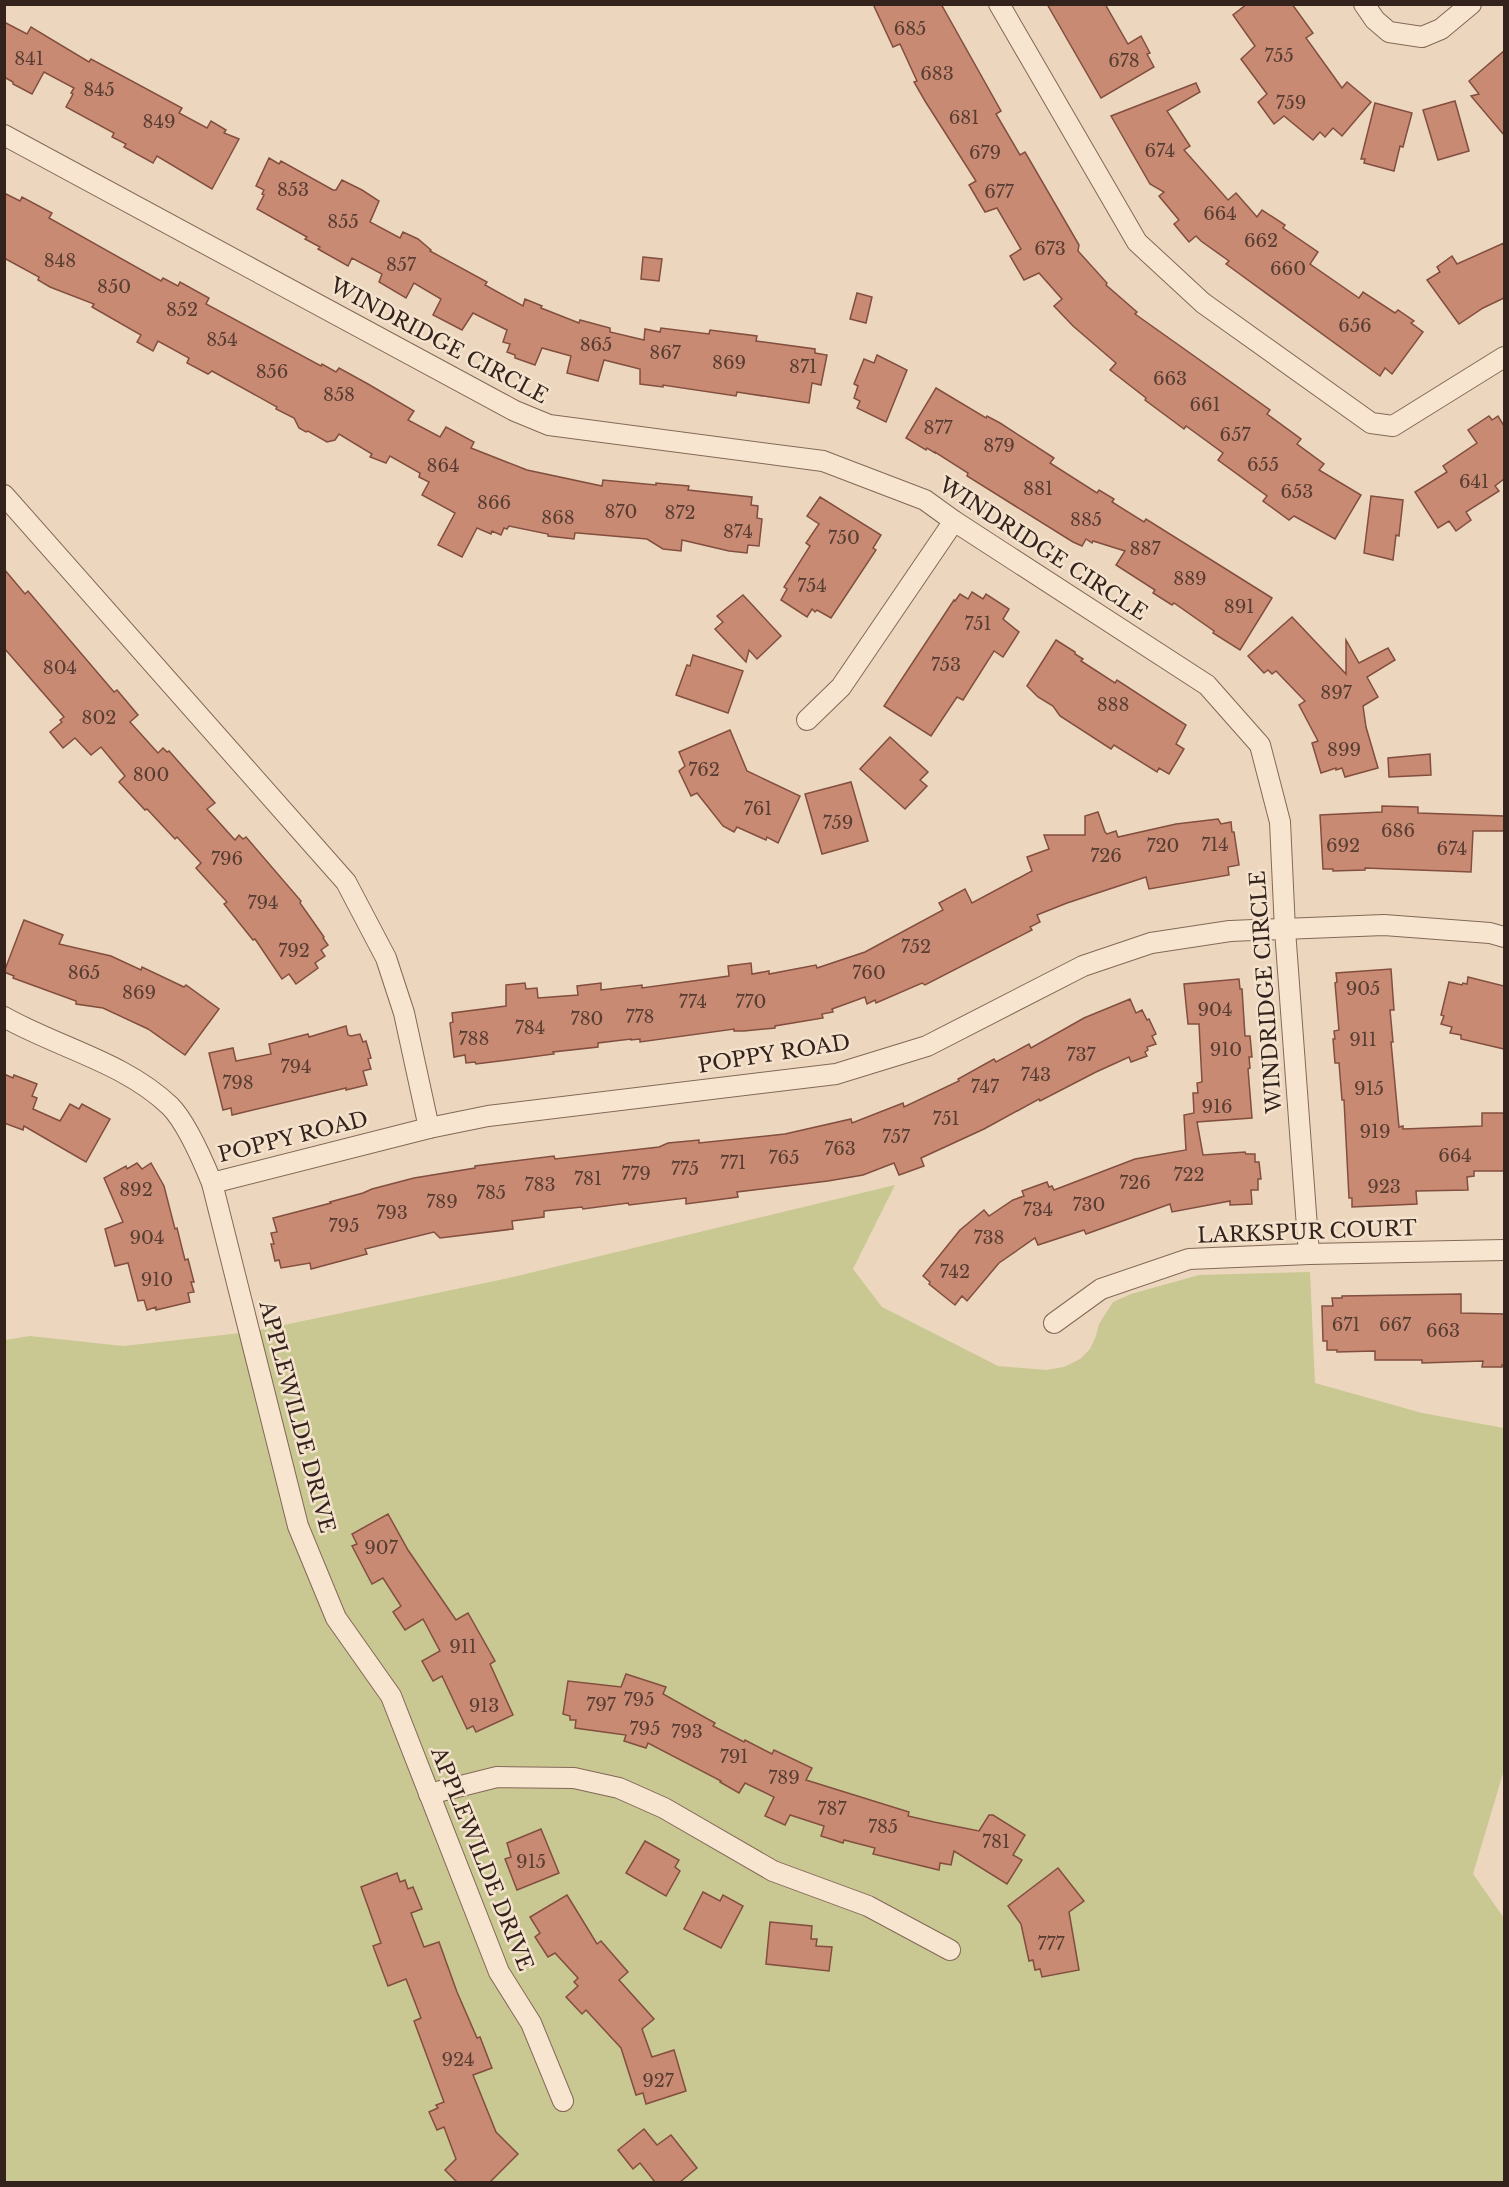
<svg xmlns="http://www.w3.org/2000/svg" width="1509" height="2187" viewBox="0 0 1509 2187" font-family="'Libre Baskerville',serif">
<rect width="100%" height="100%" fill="#ecd7be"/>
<polygon fill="#c9c792" points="895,1185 853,1269 882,1307 998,1366 1046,1370 1064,1367 1080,1359 1090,1349 1096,1336 1099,1324 1113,1302 1131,1294 1199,1275 1310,1272 1315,1383 1422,1413 1504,1428 1504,1770 1473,1874 1504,1918 1504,2182 5,2182 5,1340 30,1336 123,1346 250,1332 513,1277"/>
<g fill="#c98a74" stroke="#824e3e" stroke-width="1.5">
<polygon points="873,4 941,4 1001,111 996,114 1020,155 1025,152 1079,245 1078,251 1107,283 1106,285 1137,312 1135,314 1270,410 1267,414 1301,439 1297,444 1324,464 1319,470 1361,495 1335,539 1294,516 1289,520 1263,501 1267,496 1218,460 1223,453 1186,426 1184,429 1145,400 1146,398 1110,370 1116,363 1073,326 1054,306 1062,299 1039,273 1024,280 1010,256 1021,249 997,208 985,212 969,185 976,181 925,101 914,82 917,81 900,44 893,47"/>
<polygon points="1047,4 1105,4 1128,44 1141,36 1150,53 1147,54 1154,67 1101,98"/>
<polygon points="1247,4 1292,4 1313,33 1306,38 1342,88 1347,82 1371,102 1342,136 1333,128 1325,137 1320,132 1313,140 1284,116 1274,124 1258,102 1267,94 1241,59 1255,46 1233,15"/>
<polygon points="4,22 27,34 31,27 89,62 91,59 182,108 179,113 207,128 211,121 226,130 224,133 239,139 212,189 157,156 153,163 124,147 126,144 112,137 114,133 66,107 73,94 71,93 74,88 44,72 32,94 13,84 13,82 4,77"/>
<polygon points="1504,51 1504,135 1471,96 1479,94 1469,81"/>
<polygon points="1196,83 1200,92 1167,111 1190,146 1184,150 1228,200 1236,193 1257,217 1262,210 1285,225 1283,228 1318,252 1310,264 1359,298 1363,292 1395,313 1398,310 1414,321 1411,323 1423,332 1392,374 1385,368 1380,376 1226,264 1229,261 1201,241 1196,236 1189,242 1174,224 1179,220 1159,196 1164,192 1150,184 1111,116"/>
<polygon points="1455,101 1469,151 1438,160 1423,110"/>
<polygon points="1375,103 1412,113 1403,147 1400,146 1394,171 1364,163 1365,159 1361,159"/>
<polygon points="269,158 279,164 281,161 333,190 336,190 342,180 362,190 379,201 370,222 400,238 403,232 418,239 431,250 430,251 487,282 485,285 523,306 525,299 542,306 541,308 579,323 580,320 610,328 610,332 644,340 645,329 660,332 661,328 709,334 710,330 757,336 756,341 815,349 815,353 827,355 821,385 812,383 809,403 737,392 736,396 663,385 663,387 640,384 640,369 604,360 598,381 567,373 571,356 542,348 535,365 515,358 515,355 507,352 510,344 503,342 507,330 473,313 462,330 433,315 441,299 414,283 406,298 379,282 382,274 352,258 348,266 318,249 320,247 305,239 307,237 257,209 264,195 262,194 264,190 256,186"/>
<polygon points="4,193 20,201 22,197 52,213 49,218 161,281 163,278 178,286 180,282 209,298 206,304 321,366 322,364 336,372 339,368 368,384 414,411 408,420 440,437 446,427 474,442 471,448 527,470 602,486 603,480 656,485 656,483 689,486 688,490 752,497 751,505 758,506 757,518 762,519 759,546 748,545 747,553 729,551 682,540 681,551 663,549 647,539 578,533 575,533 574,539 548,536 548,534 509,526 507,529 504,528 501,535 492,531 491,534 477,528 462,557 438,545 455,513 422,495 429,482 419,477 420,473 390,456 386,463 370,457 372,454 339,434 335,440 327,442 308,431 306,432 299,428 294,418 276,409 277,407 212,371 208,374 187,363 189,358 158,341 153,351 137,342 141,335 92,307 94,304 50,287 38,280 39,277 4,258"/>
<polygon points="1504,243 1504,298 1483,308 1459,324 1427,280 1440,272 1437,267 1452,256 1457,264"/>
<polygon points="643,257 662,259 659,281 641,279"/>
<polygon points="857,293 872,297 866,323 850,319"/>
<polygon points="877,355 907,370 886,422 857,408 860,401 854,398 858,386 854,384 864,359 874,363"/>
<polygon points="936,388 986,418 987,416 1000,423 1054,458 1050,463 1097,493 1099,490 1114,499 1112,502 1144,522 1146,519 1272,598 1240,650 1213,633 1214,631 1174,603 1172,605 1153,593 1155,590 1116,565 1125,551 1093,541 1092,543 1086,539 1082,546 1073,542 967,476 968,473 935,452 935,453 927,448 926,450 906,438"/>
<polygon points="1489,416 1492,420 1498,416 1504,426 1504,479 1495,486 1499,491 1466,512 1471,520 1456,531 1449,521 1438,528 1415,492 1447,472 1443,466 1477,443 1468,430"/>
<polygon points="1371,496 1403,500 1399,536 1396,535 1393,560 1364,553"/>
<polygon points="820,497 881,535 873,548 876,550 831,618 817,610 815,612 812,609 807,617 781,600 787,589 784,587 810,546 806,543 819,524 807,516"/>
<polygon points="4,569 25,594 28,591 114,692 117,690 138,715 130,722 158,753 163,748 167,752 169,751 215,803 207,809 235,840 239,835 243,839 246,837 301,901 300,903 324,937 323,938 328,945 321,950 325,956 315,963 318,968 296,984 289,974 282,979 255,939 253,940 224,904 227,902 196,868 201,863 177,837 175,839 147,809 145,810 119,782 125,776 101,747 91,755 75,738 63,748 50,732 62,722 60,720 64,717 4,648"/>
<polygon points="972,592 983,599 986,594 1009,609 1003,619 1019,632 1003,657 994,651 963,700 957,697 931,736 884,706 954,600 955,601 960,594 968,599"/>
<polygon points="743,595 781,636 757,659 749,650 746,662 715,629 723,622 717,616"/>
<polygon points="1292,617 1346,674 1346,640 1359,663 1388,648 1395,660 1367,677 1378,697 1363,706 1366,727 1378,768 1345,777 1342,768 1336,770 1336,768 1321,773 1312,743 1318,741 1299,705 1305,701 1276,671 1272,674 1268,670 1264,673 1248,656"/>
<polygon points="1056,640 1075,652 1075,654 1083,659 1081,661 1115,683 1117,680 1186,725 1176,744 1184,749 1169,774 1159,768 1157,772 1114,745 1111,749 1060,716 1053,706 1038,697 1027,686"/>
<polygon points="693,655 743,671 728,713 676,695 687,665 690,666"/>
<polygon points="730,730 747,771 800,796 778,843 767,837 766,840 737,827 734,832 723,826 697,793 691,796 679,771 685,766 679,752"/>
<polygon points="890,737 928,772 920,780 927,786 905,809 860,769"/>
<polygon points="1430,754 1431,775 1389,777 1388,758"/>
<polygon points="851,782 868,841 822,854 805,794"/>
<polygon points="1382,806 1418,807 1418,813 1504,816 1504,831 1473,831 1471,872 1365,868 1365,870 1333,871 1333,869 1323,869 1320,815 1382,812"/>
<polygon points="1098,812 1105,832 1107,834 1116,831 1118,837 1176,824 1218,819 1221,824 1231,822 1232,832 1234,832 1239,865 1228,867 1229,875 1149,889 1146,877 1067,903 1037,915 1040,922 1030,927 1032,930 925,985 922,983 876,1003 875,1000 867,1004 865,997 832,1009 833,1012 822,1014 823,1018 775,1026 775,1028 744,1031 734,1031 734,1029 640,1042 640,1039 631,1040 631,1039 598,1043 598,1047 553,1052 554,1054 476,1064 475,1062 466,1063 465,1055 454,1057 450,1023 453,1022 452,1013 506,1006 506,985 525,983 526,989 537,988 538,998 578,995 577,986 601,983 601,990 642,985 642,988 729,976 728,966 751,963 752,974 769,971 769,974 816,965 817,968 865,952 943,910 939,903 965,889 972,903 1032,871 1027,857 1049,849 1044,835 1085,835 1085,816"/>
<polygon points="24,920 63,935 59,944 111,956 141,970 142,967 184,987 186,985 219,1009 185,1055 148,1029 103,1008 76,1004 76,1001 13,978 14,976 4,972"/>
<polygon points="1391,969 1394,1010 1390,1010 1393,1042 1391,1042 1399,1127 1403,1126 1403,1129 1482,1126 1482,1113 1504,1113 1504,1171 1474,1171 1474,1176 1467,1177 1468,1190 1416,1191 1417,1204 1352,1207 1352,1198 1349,1198 1344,1100 1342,1100 1339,1063 1335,1063 1333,1039 1335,1039 1334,1031 1339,1030 1335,983 1337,982 1336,973"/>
<polygon points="1468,977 1504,986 1504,1049 1461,1039 1461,1035 1450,1033 1452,1027 1441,1024 1444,1016 1441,1015 1449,982 1462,985 1463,983 1467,984"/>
<polygon points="1239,979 1240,989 1242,989 1245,1036 1250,1036 1252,1057 1249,1057 1250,1068 1248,1069 1252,1118 1197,1122 1203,1155 1245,1152 1246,1154 1255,1154 1255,1162 1259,1162 1261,1179 1258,1179 1258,1190 1251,1190 1252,1204 1230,1205 1230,1201 1172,1212 1170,1204 1086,1234 1084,1230 1038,1245 1035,1238 999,1263 967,1301 962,1296 955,1305 929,1284 930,1282 923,1276 960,1230 984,1210 989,1216 1013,1200 1024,1196 1022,1191 1047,1182 1049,1187 1052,1186 1054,1190 1135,1159 1186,1150 1184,1115 1194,1113 1193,1093 1198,1093 1197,1083 1202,1082 1199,1024 1188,1024 1184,984"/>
<polygon points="1130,999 1136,1013 1142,1010 1147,1020 1149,1019 1156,1034 1152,1036 1156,1044 1147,1047 1148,1050 1145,1052 1147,1056 1131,1062 1129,1057 1096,1072 1040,1101 1039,1099 984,1129 921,1158 924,1166 899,1175 894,1163 863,1175 828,1181 737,1192 738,1197 686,1204 686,1198 629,1205 628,1203 583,1209 582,1207 544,1211 544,1217 512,1221 513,1229 440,1238 434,1232 365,1249 367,1254 311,1269 310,1263 281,1268 279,1260 275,1261 271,1244 274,1244 271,1233 277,1232 273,1218 331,1203 330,1202 363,1193 372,1189 414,1178 475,1168 475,1166 554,1156 555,1159 659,1147 668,1143 699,1140 699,1143 785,1134 851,1119 852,1123 903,1103 904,1107 959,1081 958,1079 994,1059 996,1062 1029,1044 1031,1048 1084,1018"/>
<polygon points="346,1026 348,1035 351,1036 360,1034 363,1042 366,1041 371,1058 368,1059 371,1069 363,1071 367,1085 346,1090 346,1088 232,1115 231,1108 223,1110 209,1053 233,1048 236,1061 271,1054 269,1044 308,1034 309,1037"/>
<polygon points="4,1074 13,1078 14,1075 37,1084 32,1096 37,1098 33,1109 60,1121 70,1104 79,1109 82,1104 110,1119 86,1162 24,1126 23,1130 4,1123"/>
<polygon points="137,1163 142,1169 151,1163 164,1186 175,1229 177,1228 185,1260 188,1259 194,1282 191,1282 194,1292 188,1293 190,1302 156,1310 156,1307 147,1310 144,1300 138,1301 128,1263 115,1266 105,1229 123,1222 104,1178 126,1166 127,1169"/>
<polygon points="1461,1294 1461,1313 1504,1314 1504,1365 1502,1365 1502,1367 1482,1367 1483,1361 1422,1363 1422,1360 1375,1360 1375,1351 1337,1352 1337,1350 1327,1350 1327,1341 1323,1341 1322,1306 1333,1306 1332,1298 1342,1298 1342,1296"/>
<polygon points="388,1514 408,1550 456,1620 468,1613 495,1661 490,1664 513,1715 476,1732 473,1726 467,1729 442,1676 433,1681 422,1661 440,1651 423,1619 405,1630 393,1612 401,1606 383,1578 372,1584 352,1546 357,1544 352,1534"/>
<polygon points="626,1674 666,1687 663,1694 715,1723 713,1726 744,1742 745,1740 772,1754 774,1750 812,1768 806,1780 909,1812 908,1816 934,1822 979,1831 989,1815 993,1815 1025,1835 1013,1855 1022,1860 1007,1884 954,1851 951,1865 940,1863 939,1870 873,1854 875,1848 844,1840 843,1843 821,1836 824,1826 790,1815 785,1825 765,1816 774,1797 745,1783 739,1793 720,1782 721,1781 648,1743 646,1748 624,1741 626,1735 575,1728 576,1720 570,1720 570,1716 563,1714 568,1681 621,1687"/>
<polygon points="541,1829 559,1873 517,1890 505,1859 511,1857 507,1843"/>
<polygon points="645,1841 679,1860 675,1867 680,1871 666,1896 626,1873"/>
<polygon points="1058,1868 1084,1901 1069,1912 1079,1970 1042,1977 1040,1969 1035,1970 1033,1960 1029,1961 1021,1924 1008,1906"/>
<polygon points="397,1873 400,1882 405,1880 408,1889 413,1887 422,1909 411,1913 424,1947 439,1942 457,1992 477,2038 480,2037 492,2068 473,2075 496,2132 518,2154 490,2182 457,2182 445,2170 456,2159 444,2127 437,2130 429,2112 438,2108 436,2105 444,2102 414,2021 421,2018 406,1979 388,1986 373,1946 381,1943 361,1887"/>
<polygon points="703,1892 720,1901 723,1895 743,1906 721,1948 684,1929"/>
<polygon points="567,1895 597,1944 601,1941 628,1972 619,1980 654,2019 642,2029 652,2057 674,2050 686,2091 646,2104 643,2093 636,2095 621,2048 586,2010 582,2014 566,1997 578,1986 574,1982 578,1978 555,1953 548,1957 535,1937 540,1933 530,1917"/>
<polygon points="770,1922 812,1926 811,1939 817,1939 816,1946 832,1947 829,1971 766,1964"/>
<polygon points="644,2129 657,2145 671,2135 697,2168 680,2182 655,2182 640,2163 633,2169 618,2150"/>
</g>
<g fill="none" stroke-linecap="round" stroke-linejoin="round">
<g stroke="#836857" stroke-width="22">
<g id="minor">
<polyline points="999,4 1137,242 1203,303 1371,423 1393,426 1504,357"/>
<polyline points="1364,4 1375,20 1389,32 1422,37 1441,29 1471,4"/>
<polyline points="4,135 515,411 549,425 823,461 925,500 954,521 1207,685 1260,745 1280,822 1285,930 1309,1254"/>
<polyline points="4,495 346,882 386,958 404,1013 429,1128"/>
<polyline points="807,720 841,687 954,521"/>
<path d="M 4,1017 C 59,1048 124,1062 170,1106 C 186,1122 203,1161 212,1183 L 298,1526 L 336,1618 L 391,1696 L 499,1972 L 531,2023 L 563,2101"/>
<polyline points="212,1183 429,1128 488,1116 836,1074 927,1046 1083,966 1151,943 1230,931 1384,925 1490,933 1504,937"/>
<polyline points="1054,1323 1101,1289 1189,1259 1309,1254 1504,1250"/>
<polyline points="429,1794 497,1777 574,1778 619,1788 664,1808 773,1871 868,1906 950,1950"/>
</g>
</g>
<use href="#minor" stroke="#f7e5d0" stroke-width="20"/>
</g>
<g text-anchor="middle" stroke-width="5" stroke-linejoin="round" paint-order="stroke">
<g font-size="18" fill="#583d32">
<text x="910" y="35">685</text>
<text x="1279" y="62">755</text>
<text x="29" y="65">841</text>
<text x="1124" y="67">678</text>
<text x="937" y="80">683</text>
<text x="99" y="96">845</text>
<text x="1291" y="109">759</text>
<text x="964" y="124">681</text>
<text x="159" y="128">849</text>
<text x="1160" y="157">674</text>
<text x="985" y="159">679</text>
<text x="293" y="196">853</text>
<text x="999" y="198">677</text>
<text x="1220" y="220">664</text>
<text x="343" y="228">855</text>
<text x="1261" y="247">662</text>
<text x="1050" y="255">673</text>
<text x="60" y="267">848</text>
<text x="401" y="271">857</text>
<text x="1288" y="275">660</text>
<text x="114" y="293">850</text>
<text x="182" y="316">852</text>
<text x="1355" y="332">656</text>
<text x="222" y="346">854</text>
<text x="596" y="351">865</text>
<text x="665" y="359">867</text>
<text x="729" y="369">869</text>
<text x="803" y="373">871</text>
<text x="272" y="378">856</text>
<text x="1170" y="385">663</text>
<text x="339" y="401">858</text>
<text x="1205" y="411">661</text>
<text x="938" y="434">877</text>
<text x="1235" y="441">657</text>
<text x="999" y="452">879</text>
<text x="1263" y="471">655</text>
<text x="443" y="472">864</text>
<text x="1474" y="488">641</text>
<text x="1038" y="495">881</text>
<text x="1297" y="498">653</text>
<text x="494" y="509">866</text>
<text x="621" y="518">870</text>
<text x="680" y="519">872</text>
<text x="558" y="524">868</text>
<text x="1086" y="526">885</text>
<text x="738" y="538">874</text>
<text x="844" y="544">750</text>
<text x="1145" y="555">887</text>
<text x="1190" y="585">889</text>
<text x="812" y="592">754</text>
<text x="1239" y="613">891</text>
<text x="978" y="630">751</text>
<text x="946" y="671">753</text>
<text x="60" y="674">804</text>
<text x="1336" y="699">897</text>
<text x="1113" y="711">888</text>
<text x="99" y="724">802</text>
<text x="1344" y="756">899</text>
<text x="704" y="776">762</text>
<text x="151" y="781">800</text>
<text x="758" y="815">761</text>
<text x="838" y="829">759</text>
<text x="1398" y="837">686</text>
<text x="1215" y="851">714</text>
<text x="1163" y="852">720</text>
<text x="1343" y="852">692</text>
<text x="1452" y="855">674</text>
<text x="1106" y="862">726</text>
<text x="227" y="865">796</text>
<text x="263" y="909">794</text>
<text x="916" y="953">752</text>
<text x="294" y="957">792</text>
<text x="84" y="979">865</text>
<text x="869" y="979">760</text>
<text x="1363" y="995">905</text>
<text x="139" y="999">869</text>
<text x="693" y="1008">774</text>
<text x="751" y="1008">770</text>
<text x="1215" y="1016">904</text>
<text x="640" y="1023">778</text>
<text x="587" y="1025">780</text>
<text x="530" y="1034">784</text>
<text x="474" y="1045">788</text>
<text x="1363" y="1046">911</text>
<text x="1226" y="1056">910</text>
<text x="1081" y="1061">737</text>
<text x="296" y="1073">794</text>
<text x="1036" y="1081">743</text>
<text x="238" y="1089">798</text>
<text x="985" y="1093">747</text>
<text x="1369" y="1095">915</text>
<text x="1217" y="1113">916</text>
<text x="946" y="1125">751</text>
<text x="1375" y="1138">919</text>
<text x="896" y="1143">757</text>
<text x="840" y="1155">763</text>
<text x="1455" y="1162">664</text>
<text x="784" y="1164">765</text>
<text x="733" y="1169">771</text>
<text x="685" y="1175">775</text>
<text x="636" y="1180">779</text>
<text x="1189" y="1181">722</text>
<text x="588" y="1185">781</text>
<text x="1135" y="1189">726</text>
<text x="540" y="1191">783</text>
<text x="1384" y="1193">923</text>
<text x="136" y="1196">892</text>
<text x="491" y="1199">785</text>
<text x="442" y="1208">789</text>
<text x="1089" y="1211">730</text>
<text x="1038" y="1216">734</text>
<text x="392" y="1219">793</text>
<text x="344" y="1232">795</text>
<text x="147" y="1244">904</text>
<text x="989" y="1244">738</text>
<text x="955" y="1278">742</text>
<text x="157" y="1286">910</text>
<text x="1346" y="1331">671</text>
<text x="1395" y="1331">667</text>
<text x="1443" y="1337">663</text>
<text x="381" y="1554">907</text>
<text x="463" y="1653">911</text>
<text x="639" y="1706">795</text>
<text x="601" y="1711">797</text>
<text x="484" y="1712">913</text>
<text x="645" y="1735">795</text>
<text x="687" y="1738">793</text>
<text x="734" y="1763">791</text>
<text x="784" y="1784">789</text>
<text x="832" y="1815">787</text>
<text x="883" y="1833">785</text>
<text x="996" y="1848">781</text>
<text x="531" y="1868">915</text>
<text x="1051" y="1950">777</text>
<text x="458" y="2066">924</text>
<text x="658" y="2087">927</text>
</g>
<g font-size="21" fill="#33231c" stroke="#f4e2cd">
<text transform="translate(439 341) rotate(28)" y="7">WINDRIDGE CIRCLE</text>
<text transform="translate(1043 549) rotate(33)" y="7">WINDRIDGE CIRCLE</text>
<text transform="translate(1266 992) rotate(-94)" y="7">WINDRIDGE CIRCLE</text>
<text transform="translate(774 1054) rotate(-9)" y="7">POPPY ROAD</text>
<text transform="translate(293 1137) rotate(-14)" y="7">POPPY ROAD</text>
<text transform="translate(1307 1232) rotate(-2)" y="7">LARKSPUR COURT</text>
<text transform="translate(297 1417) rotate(75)" y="7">APPLEWILDE DRIVE</text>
<text transform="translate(482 1859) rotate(68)" y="7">APPLEWILDE DRIVE</text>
</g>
</g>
<rect width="1509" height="2187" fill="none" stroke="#33231c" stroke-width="12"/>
</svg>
